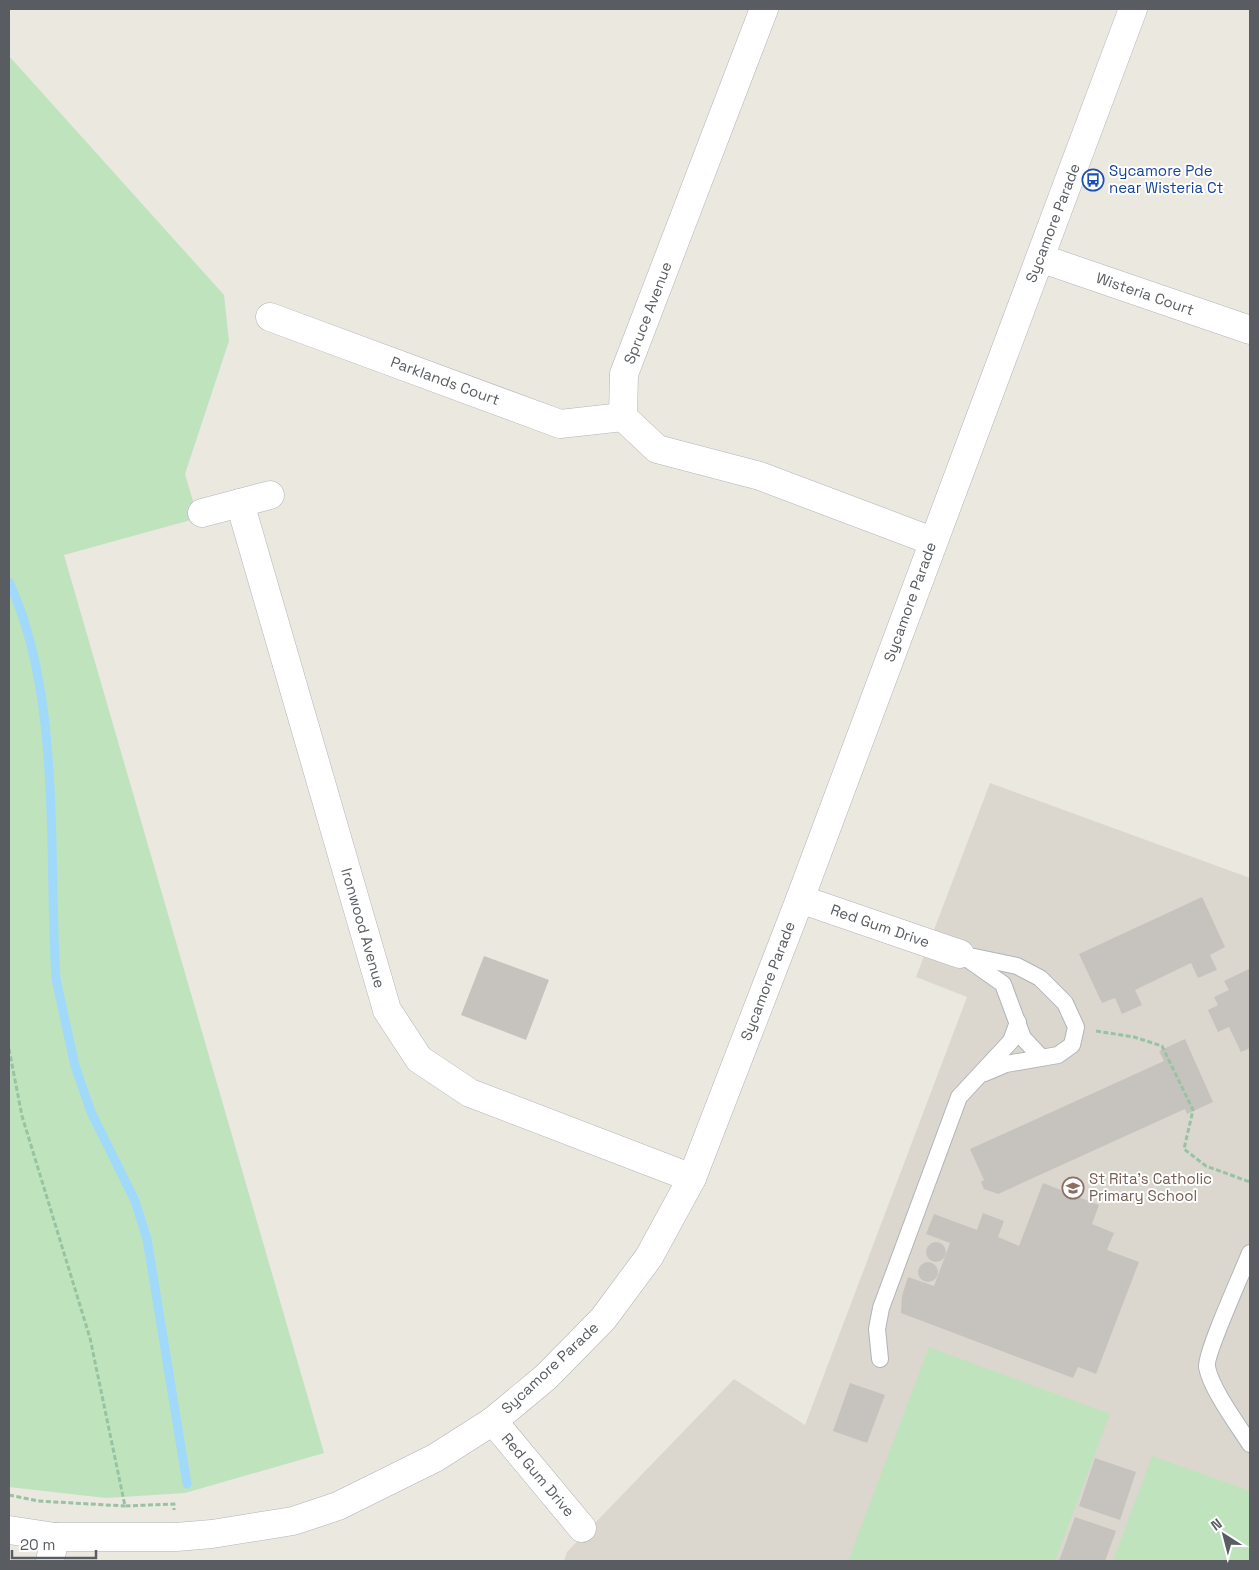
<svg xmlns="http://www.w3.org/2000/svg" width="1259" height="1570" viewBox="0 0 1259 1570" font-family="'Space Grotesk',sans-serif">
<rect width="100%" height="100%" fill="#ebe8e0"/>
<polygon fill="#dbd7ce" points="990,783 1250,878 1250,1561 564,1561 567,1552 734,1379 805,1425 967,997 916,977"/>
<g fill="#bfe3bd">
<polygon points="9,56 224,295 229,341 185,474 198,518 64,555 324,1453 185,1493 106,1498 9,1487"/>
<polygon points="929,1347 1110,1414 1055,1561 848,1561"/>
<polygon points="1152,1456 1250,1491 1250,1561 1113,1561"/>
</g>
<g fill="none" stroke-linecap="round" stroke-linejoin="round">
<path stroke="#a1d9fb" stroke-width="9" d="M 9,582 C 62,695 48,855 56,979 L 75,1066 L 91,1112 L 135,1201 L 147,1239 L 187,1484"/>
</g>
<g fill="#c6c3be">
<polygon points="1202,897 1225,947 1210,955 1217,970 1198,978 1191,963 1135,990 1142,1005 1122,1014 1115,998 1102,1003 1079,954"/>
<polygon points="484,956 549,980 526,1040 461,1015"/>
<polygon points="1249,969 1250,1048 1241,1052 1229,1027 1218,1032 1208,1010 1218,1005 1214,997 1229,990 1224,981"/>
<polygon points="1185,1039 1213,1102 1187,1114 1185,1109 998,1194 984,1189 981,1182 984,1180 970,1149 1164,1061 1159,1051"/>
<polygon points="1043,1183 1099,1205 1092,1224 1114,1233 1107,1250 1139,1262 1096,1374 1078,1367 1073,1378 901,1313 902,1296 908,1277 934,1286 950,1243 926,1234 934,1214 977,1230 983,1213 1004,1221 998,1237 1019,1246"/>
<circle cx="936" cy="1252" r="10"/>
<circle cx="928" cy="1272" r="10"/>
<polygon points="850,1383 885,1395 867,1443 833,1431"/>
<polygon points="1095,1458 1136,1472 1120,1520 1079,1506"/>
<polygon points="1075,1517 1116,1531 1105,1561 1059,1561"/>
</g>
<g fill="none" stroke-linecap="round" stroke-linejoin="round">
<g stroke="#b1b4b8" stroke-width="18">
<g id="lane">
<polyline points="960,954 1017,966 1040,978 1065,1003 1076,1027 1072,1045 1058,1055 1006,1064 985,1073"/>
<polyline points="966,958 1003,984 1023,1038 1040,1056"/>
<path d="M 1250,1253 C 1243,1271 1205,1354 1207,1367 C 1211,1389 1238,1425 1250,1444"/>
<polyline points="880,1359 877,1329 881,1308 959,1097 1011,1041 1018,1022"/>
</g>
</g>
<g stroke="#b1b4b8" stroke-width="29">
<g id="street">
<polyline points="764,9 624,374 623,417 657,449 760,476 932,541"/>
<polyline points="1040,258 1250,330"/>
<polyline points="270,317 560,424 623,417"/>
<polyline points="240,503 387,1010 419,1059 470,1093 692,1178"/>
<polyline points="202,513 270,495"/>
<polyline points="800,899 960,954"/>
<polyline points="493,1421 582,1528"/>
<polyline points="9,1530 55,1537 176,1537 212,1534 293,1521 338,1506 435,1458 493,1421 546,1377 603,1319 649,1257 692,1178 800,899 1133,9"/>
<polyline points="50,1561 55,1537"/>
</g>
</g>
<g stroke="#97c3a2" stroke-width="3" stroke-dasharray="5 2.5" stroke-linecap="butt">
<polyline points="1096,1031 1134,1037 1162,1046 1193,1110 1184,1149 1206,1166 1250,1182"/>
<polyline points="9,1049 22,1116 90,1338 125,1506 174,1504 174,1510"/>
<polyline points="9,1495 38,1501 125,1506"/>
</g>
<use href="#lane" stroke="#fff" stroke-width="16"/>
<use href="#street" stroke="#fff" stroke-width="28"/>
</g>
<defs>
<g id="bus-ring" transform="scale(1.125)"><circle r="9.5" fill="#fff" stroke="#1a4fb4" stroke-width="1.5"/><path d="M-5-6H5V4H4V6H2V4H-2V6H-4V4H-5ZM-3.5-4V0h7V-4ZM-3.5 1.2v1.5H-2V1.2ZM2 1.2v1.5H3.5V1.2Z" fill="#1a4fb4"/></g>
<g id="school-ring" transform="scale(1.125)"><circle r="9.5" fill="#fff" stroke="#8d6e63" stroke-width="1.5"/><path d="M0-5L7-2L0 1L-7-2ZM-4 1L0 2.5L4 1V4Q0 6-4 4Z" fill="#8d6e63"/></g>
</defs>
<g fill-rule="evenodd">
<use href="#bus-ring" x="1093" y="180"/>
<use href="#school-ring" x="1073" y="1188"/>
</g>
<g text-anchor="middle" stroke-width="4" stroke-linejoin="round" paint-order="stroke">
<g font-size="15" fill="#164399" stroke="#fff" text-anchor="start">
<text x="1109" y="176">Sycamore Pde<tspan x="1109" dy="17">near Wisteria Ct</tspan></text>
</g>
<g font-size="15" fill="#595d61" stroke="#fff">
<text transform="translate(1053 223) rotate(-69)" y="5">Sycamore Parade</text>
<text transform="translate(1145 294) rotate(19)" y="5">Wisteria Court</text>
<text transform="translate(648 313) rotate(-69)" y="5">Spruce Avenue</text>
<text transform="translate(445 381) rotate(20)" y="5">Parklands Court</text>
<text transform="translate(910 602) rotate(-70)" y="5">Sycamore Parade</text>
<text transform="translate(880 926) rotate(19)" y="5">Red Gum Drive</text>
<text transform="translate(363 928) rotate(74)" y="5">Ironwood Avenue</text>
<text transform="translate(768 981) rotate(-69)" y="5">Sycamore Parade</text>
<text transform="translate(550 1368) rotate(-43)" y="5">Sycamore Parade</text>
<text transform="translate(538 1475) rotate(50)" y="5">Red Gum Drive</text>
</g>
<g font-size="15" fill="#785e54" stroke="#fff" text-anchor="start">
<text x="1089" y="1184">St Rita's Catholic<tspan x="1089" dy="17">Primary School</tspan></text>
</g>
</g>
<rect width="1259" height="1570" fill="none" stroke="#595d61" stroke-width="20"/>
<g transform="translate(1224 1535) rotate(324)" stroke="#ffffff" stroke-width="4" paint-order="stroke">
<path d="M0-4L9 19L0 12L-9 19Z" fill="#595d61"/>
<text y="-8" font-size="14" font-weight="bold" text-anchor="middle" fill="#595d61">N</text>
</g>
<path d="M12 1550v8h84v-8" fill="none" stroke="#595d61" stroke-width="2.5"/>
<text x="20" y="1550" font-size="15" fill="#595d61" stroke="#ffffff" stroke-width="4" paint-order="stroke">20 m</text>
</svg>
